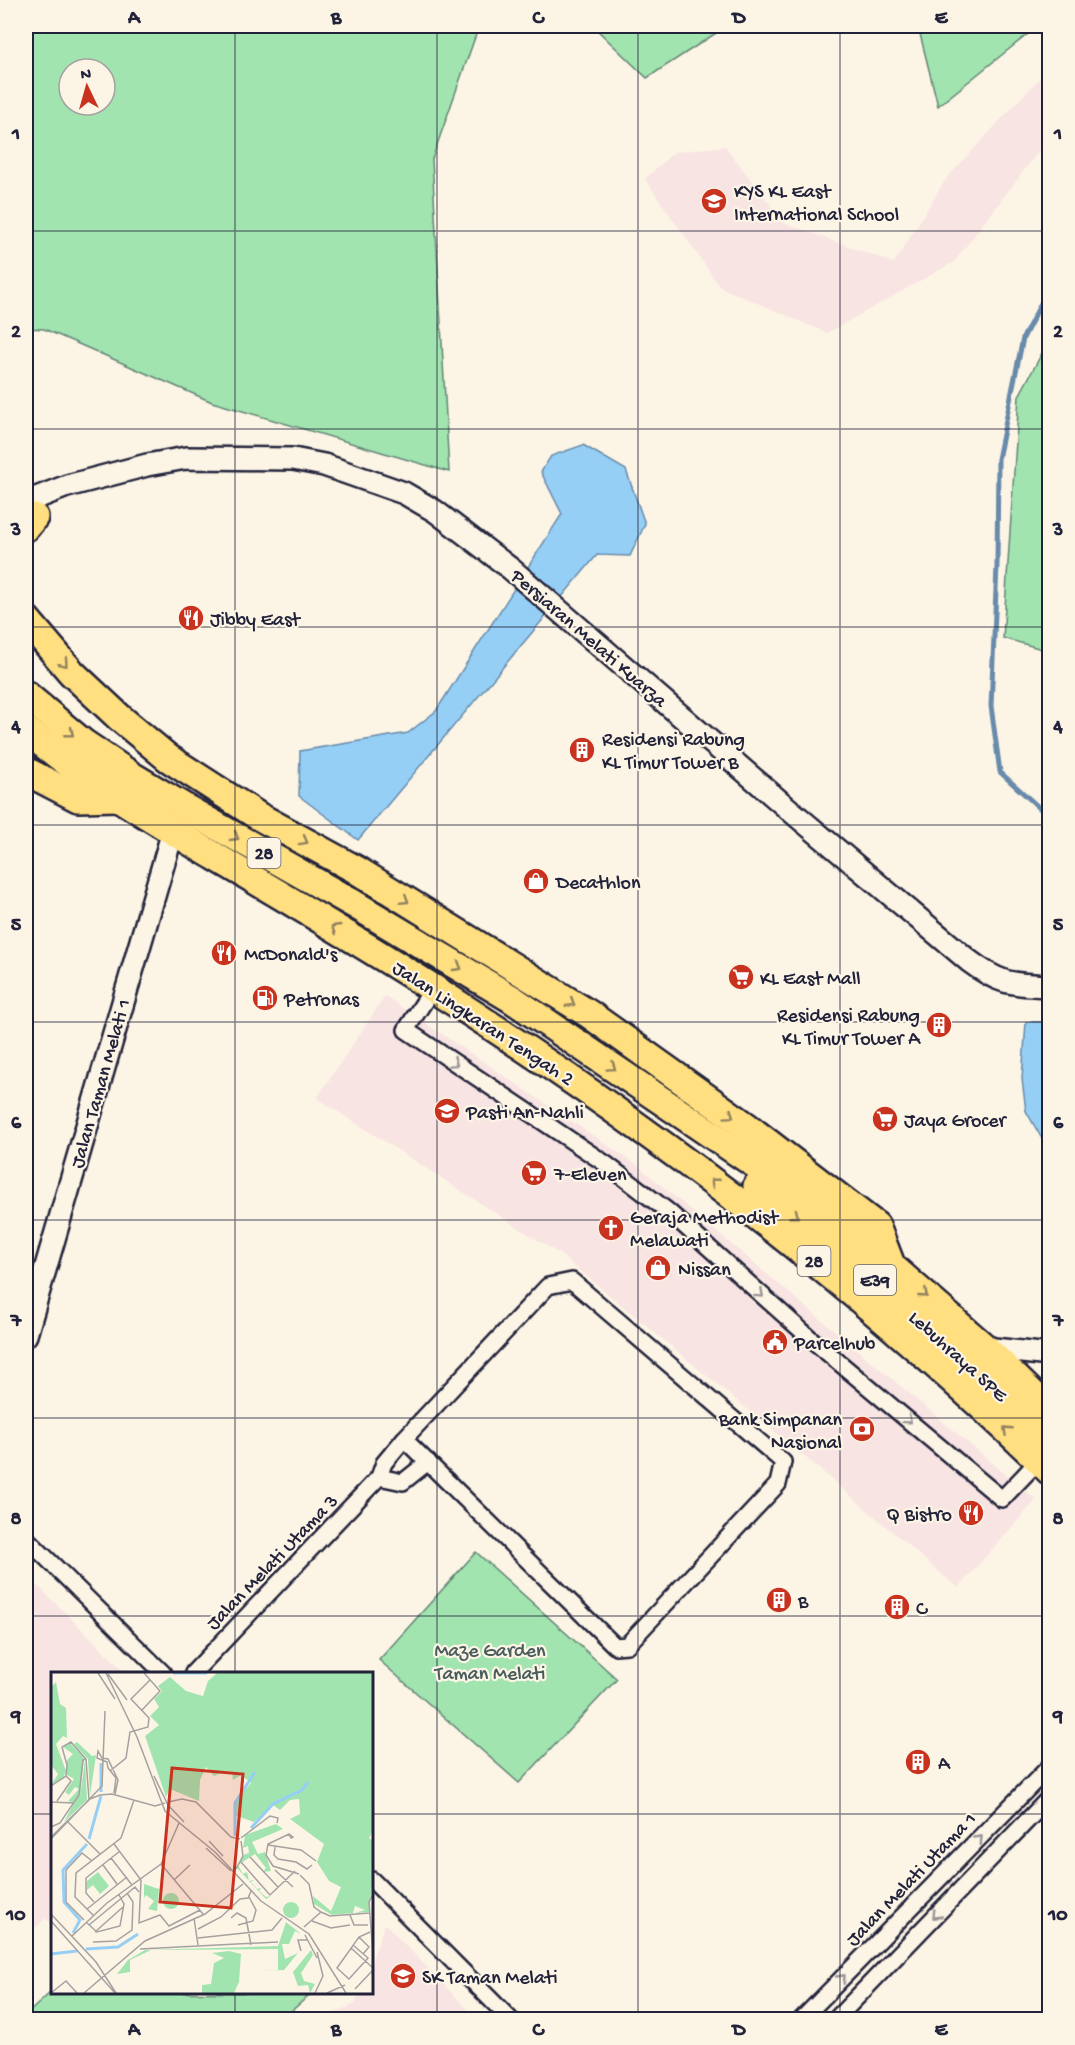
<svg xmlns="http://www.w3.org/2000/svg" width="1075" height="2045" viewBox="0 0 1075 2045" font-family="'Gochi Hand',sans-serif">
<rect width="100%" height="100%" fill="#fcf5e5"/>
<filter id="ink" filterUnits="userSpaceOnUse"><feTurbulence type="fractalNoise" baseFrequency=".0167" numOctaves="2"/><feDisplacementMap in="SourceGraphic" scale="12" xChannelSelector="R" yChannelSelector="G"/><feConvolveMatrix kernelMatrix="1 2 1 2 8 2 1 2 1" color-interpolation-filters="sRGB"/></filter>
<g filter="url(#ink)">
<g fill="#f8e4e2">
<polygon points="1049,68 1049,138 954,262 827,333 720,287 645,179 674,152 725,146 784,223 894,263 946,179"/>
<polygon points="385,996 637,1165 1036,1500 958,1588 817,1467 561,1255 317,1098"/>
<polygon points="26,1574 126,1673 52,1673 52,1926 46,1918 26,1936"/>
<polygon points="385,1924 477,2019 323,2019 355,2004 359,1993 372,1992 372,1959"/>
</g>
<g fill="#a1e4af" stroke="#628375" stroke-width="1.5" fill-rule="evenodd">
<path d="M 26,26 L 479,26 L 432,159 L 449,472 L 212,402 L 44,329 L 26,328 ZM 69,69 L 105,69 L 105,105 L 69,105 Z"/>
<polygon points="593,26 727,26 647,78"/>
<polygon points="918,26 1038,26 938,106"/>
<polygon points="1049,340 1049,651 1003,638 1019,396"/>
<polygon points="476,1552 617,1679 519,1783 379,1660"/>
<polygon points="52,1991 52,1992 312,1993 282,2019 26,2019 26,2015"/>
</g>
<g fill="#96cff5" stroke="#688aab" stroke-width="1.5">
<polygon points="583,445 626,470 645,524 630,556 597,555 358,840 299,796 300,751 408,733 436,711 562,514 541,472 551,456"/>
<polygon points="1026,1022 1049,1022 1049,1151 1026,1111 1022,1079"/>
</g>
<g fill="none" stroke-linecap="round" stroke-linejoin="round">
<g stroke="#688aab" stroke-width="5">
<polyline points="1050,286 1023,338 998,459 997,566 991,706 1000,772 1046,814 1050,822"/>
<polyline points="1045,949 1050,923"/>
</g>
<g stroke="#22223b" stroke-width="20">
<g id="street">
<polyline points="433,988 406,1030 606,1164 669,1212 811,1339 1002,1499 1039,1460"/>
<polygon points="572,1281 783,1462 778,1484 627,1645 615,1646 404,1439 548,1286"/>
<polyline points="379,1477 403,1482 428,1462"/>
<polyline points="26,1538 163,1673"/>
<polyline points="193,1673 379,1477 384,1463 404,1439"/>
<polyline points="372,1880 511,2020"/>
<polyline points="801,2020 1050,1766"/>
<polyline points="835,2020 1050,1797"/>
</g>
</g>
<g stroke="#22223b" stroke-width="26">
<g id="secondary">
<path d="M 26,502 L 67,486 L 147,465 L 186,458 L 293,459 L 324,465 L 404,493 L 435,511 L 511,569 L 785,806 L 969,961 C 1001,985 1011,984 1050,986"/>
<polyline points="26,1335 173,831"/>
<polyline points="985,1348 1050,1355"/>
</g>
</g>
<g stroke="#22223b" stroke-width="32">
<g id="highway">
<polyline points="26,527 34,517"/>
<polyline points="26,619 72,673 120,718 168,758 258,816 355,869 589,1014 746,1126 876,1226 891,1265"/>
<polyline points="26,695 83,743 132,776 187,809 354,904 512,999 777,1179 835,1221 891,1266 985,1348 1050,1411"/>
<path d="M 26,730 C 84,779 151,818 216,857 C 289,900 362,943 434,989 C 655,1129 862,1288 1050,1471"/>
<polyline points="26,771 78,798 118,797"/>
<polyline points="757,1186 847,1256 1050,1435"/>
</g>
</g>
<use href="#street" stroke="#fcf5e5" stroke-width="15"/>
<use href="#secondary" stroke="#fcf5e5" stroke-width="21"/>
<use href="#highway" stroke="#ffdf80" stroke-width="27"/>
</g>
<defs><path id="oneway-chevron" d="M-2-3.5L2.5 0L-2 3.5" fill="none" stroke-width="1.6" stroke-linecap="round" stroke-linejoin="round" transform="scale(1.5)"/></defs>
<g stroke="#90805e">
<use href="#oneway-chevron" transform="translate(64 663) rotate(49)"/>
<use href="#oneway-chevron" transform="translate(70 733) rotate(39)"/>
<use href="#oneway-chevron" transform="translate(235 837) rotate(30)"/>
<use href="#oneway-chevron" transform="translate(304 841) rotate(29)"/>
<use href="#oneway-chevron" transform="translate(405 900) rotate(32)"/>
<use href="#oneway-chevron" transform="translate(335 928) rotate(-149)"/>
<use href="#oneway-chevron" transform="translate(458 967) rotate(31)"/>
<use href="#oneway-chevron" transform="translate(571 1003) rotate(32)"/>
<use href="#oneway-chevron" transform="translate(612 1067) rotate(34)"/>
<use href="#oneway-chevron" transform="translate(730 1115) rotate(35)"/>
<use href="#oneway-chevron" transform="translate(714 1182) rotate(-142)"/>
<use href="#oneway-chevron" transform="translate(795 1215) rotate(38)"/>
<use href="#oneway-chevron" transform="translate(924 1294) rotate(41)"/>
<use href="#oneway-chevron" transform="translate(1007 1430) rotate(-137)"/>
</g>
<g stroke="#9a9698">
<use href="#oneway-chevron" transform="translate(454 1063) rotate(34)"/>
<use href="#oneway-chevron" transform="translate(760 1294) rotate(42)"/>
<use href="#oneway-chevron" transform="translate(908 1420) rotate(40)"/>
<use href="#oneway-chevron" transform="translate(979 1839) rotate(-46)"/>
<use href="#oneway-chevron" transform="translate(936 1915) rotate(134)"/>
<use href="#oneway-chevron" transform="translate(842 1978) rotate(-46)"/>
</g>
</g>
<path fill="none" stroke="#22223b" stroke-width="1.5" stroke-opacity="0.55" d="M 235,26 L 235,1673M 437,26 L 437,2020M 638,26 L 638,2020M 840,26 L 840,2020M 26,231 L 1050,231M 26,429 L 1050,429M 26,627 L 1050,627M 26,825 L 1050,825M 26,1022 L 1050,1022M 26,1220 L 1050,1220M 26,1418 L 1050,1418M 26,1616 L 1050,1616M 26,1814 L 52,1814M 372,1814 L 1050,1814M 235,1992 L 235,2020"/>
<defs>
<g id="school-disc" transform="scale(1.35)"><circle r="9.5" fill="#c8321e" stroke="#fcf5e5"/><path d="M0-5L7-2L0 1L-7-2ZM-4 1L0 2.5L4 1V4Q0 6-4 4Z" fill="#fff"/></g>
<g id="restaurant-disc" transform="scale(1.35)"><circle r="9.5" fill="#c8321e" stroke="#fcf5e5"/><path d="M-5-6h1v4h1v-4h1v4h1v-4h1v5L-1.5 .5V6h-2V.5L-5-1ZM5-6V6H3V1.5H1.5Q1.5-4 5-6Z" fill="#fff"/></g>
<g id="building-disc" transform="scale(1.35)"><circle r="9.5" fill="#c8321e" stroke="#fcf5e5"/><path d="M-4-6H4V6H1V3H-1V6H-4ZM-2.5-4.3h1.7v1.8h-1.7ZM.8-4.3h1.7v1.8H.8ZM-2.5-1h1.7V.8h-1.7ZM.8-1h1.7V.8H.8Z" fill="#fff"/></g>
<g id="shop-disc" transform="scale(1.35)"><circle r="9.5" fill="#c8321e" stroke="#fcf5e5"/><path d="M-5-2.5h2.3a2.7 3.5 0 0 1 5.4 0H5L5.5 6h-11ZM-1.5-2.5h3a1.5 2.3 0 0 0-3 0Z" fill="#fff"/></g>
<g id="supermarket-disc" transform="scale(1.35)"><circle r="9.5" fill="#c8321e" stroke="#fcf5e5"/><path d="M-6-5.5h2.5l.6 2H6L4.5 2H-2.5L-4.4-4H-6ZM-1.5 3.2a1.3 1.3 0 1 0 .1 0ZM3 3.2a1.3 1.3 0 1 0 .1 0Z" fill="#fff"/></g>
<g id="fuel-disc" transform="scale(1.35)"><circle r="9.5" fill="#c8321e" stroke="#fcf5e5"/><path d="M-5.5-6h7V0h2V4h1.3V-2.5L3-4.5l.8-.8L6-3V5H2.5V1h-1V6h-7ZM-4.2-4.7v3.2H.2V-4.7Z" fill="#fff"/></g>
<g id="church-disc" transform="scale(1.35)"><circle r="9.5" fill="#c8321e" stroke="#fcf5e5"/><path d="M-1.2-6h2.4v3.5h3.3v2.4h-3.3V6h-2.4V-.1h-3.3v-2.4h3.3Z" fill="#fff"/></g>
<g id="civic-disc" transform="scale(1.35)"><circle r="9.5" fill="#c8321e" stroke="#fcf5e5"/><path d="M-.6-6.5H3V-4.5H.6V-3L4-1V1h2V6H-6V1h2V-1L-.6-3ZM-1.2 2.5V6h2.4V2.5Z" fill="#fff"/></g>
<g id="bank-disc" transform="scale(1.35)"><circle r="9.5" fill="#c8321e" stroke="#fcf5e5"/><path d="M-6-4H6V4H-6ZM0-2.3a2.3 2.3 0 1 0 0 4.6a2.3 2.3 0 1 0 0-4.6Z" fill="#fff"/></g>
</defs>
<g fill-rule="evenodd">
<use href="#school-disc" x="714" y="201"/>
<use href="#restaurant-disc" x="191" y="618"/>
<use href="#building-disc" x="582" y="750"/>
<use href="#shop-disc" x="536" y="881"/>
<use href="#restaurant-disc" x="224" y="953"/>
<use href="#supermarket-disc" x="741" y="977"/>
<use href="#fuel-disc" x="265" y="998"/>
<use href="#building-disc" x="939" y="1025"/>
<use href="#school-disc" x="447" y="1111"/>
<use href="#supermarket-disc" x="885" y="1119"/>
<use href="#supermarket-disc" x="534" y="1173"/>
<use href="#church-disc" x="611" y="1228"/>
<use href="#shop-disc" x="658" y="1268"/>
<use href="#civic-disc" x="775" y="1342"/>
<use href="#bank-disc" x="862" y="1429"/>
<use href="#restaurant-disc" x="971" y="1513"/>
<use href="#building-disc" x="779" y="1600"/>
<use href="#building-disc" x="897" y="1607"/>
<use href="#building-disc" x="918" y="1762"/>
<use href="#school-disc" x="403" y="1976"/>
</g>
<g text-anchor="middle" stroke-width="4.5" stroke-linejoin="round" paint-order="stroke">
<g fill="#fcf5e5" stroke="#63616e" stroke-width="1.5">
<rect x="247.5" y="838" width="33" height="30" rx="4.5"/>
<rect x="797.5" y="1246" width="33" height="30" rx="4.5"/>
<rect x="854" y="1265" width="42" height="30" rx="4.5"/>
</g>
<g font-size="18" font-weight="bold" fill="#22223b">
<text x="264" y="859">28</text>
<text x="814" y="1267">28</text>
<text x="875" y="1286">E39</text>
</g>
<g font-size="20" fill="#22223b" stroke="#fcf5e5" text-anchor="start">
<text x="734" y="197">KYS KL East<tspan x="734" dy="23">International School</tspan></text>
<text x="210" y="625">Jibby East</text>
<text x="602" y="745">Residensi Rabung<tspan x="602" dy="23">KL Timur Tower B</tspan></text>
<text x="556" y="888">Decathlon</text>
<text x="244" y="960">McDonald's</text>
<text x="760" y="984">KL East Mall</text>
<text x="284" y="1005">Petronas</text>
<text x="920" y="1021" text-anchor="end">Residensi Rabung<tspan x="920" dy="23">KL Timur Tower A</tspan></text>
<text x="466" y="1118">Pasti An-Nahli</text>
<text x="904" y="1126">Jaya Grocer</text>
<text x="554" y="1180">7-Eleven</text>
<text x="630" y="1223">Geraja Methodist<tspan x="630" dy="23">Melawati</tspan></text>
<text x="678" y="1275">Nissan</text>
<text x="794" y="1349">Parcelhub</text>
<text x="842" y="1425" text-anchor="end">Bank Simpanan<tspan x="842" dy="23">Nasional</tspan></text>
<text x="952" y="1520" text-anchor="end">Q Bistro</text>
<text x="798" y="1607">B</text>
<text x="916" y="1614">C</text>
<text x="938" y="1769">A</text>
<text x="422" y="1983">SK Taman Melati</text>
</g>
<g font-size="20" fill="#22223b" stroke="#fcf5e5">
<text transform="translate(590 637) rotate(41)" y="7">Persiaran Melati Kuarza</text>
<text transform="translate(484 1022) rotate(33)" y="7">Jalan Lingkaran Tengah 2</text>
<text transform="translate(99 1083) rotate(-74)" y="7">Jalan Taman Melati 1</text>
<text transform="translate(959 1355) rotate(42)" y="7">Lebuhraya SPE</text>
<text transform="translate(271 1561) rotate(-46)" y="7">Jalan Melati Utama 3</text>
<text transform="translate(910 1878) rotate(-46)" y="7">Jalan Melati Utama 1</text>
</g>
<g font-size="20" fill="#485c5e" stroke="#fcf5e5">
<text x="490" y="1656">Maze Garden<tspan x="490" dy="23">Taman Melati</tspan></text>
</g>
</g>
<g transform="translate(51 1672)">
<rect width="322" height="322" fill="#fcf5e5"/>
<path d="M 166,1 L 322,1 L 322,159 L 318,166 L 322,169 L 322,203 L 318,240 L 304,241 L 314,238 L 304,234 L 302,241 L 281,243 L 263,232 L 262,224 L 280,239 L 290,215 L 278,209 L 266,190 L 273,172 L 239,147 L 249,142 L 248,127 L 239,128 L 229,138 L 222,133 L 203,150 L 183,143 L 186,127 L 200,111 L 190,103 L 182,108 L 181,100 L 174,99 L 163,104 L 155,95 L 149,108 L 148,129 L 119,117 L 115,125 L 94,64 L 108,53 L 99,44 L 108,35 L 103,27 L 111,19 L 107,14 L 119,5 L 135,19 L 152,24 L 157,9 ZM 5,10 L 9,32 L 15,36 L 16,66 L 12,64 L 5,72 L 15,99 L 12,107 L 0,113 L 7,102 L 0,93 L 0,15 ZM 18,70 L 33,85 L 29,125 L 34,88 L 36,128 L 13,150 L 23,131 L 17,129 L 28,117 L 24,115 L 18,123 L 14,120 L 23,107 L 16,103 L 16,88 L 22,82 L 12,75 ZM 26,70 L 41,84 L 45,83 L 39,124 L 37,87 L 23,72 ZM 225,152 L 232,157 L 201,170 L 207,182 L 214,180 L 220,199 L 212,200 L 215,196 L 204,182 L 187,193 L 192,202 L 196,200 L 198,209 L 203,208 L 200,210 L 206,217 L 210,216 L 208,219 L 215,225 L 220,224 L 215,227 L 185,195 L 194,182 L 198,181 L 197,174 L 192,176 L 194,163 ZM 47,200 L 58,214 L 49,222 L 42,213 L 36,218 L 36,209 ZM 93,212 L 108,217 L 106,239 L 97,237 L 103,229 L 95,223 L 93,226 ZM112 229a8 8 0 1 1 16 0a8 8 0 1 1-16 0ZM232 238a8 8 0 1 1 16 0a8 8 0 1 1-16 0ZM 235,250 L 250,262 L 244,259 L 238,272 L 231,272 L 234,287 L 247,281 L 233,298 L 208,299 L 227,298 L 227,277 L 100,278 L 79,288 L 79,300 L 66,302 L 77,288 L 94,278 L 227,274 ZM 260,278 L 262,283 L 250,301 L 253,309 L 264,312 L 259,321 L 257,313 L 247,314 L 242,300 ZM 178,279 L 190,282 L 188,310 L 183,321 L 151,321 L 151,313 L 160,312 L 163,291 L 173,286 L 161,281 Z" fill="#a1e4af"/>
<path fill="none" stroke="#96cff5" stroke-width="3" d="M 122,1 L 156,1M 50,91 L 50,120M 200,156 L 222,132 L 251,118 L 257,110M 184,164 L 184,131 L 204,100M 38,167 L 50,124M 22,261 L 29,248 L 13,230 L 12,198 L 36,172M 35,277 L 67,275 L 87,262M 0,282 L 26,279"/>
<path fill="none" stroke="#a5a1a1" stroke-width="1.5" d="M 47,1 L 64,27M 55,1 L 86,65 L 114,139 L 164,180 L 210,229 L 258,262 L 295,321M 57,2 L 76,28M 91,38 L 109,19 L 93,1M 59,99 L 75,86 L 79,60 L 97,55 L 98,46 L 80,27 L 99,8M 103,104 L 117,133 L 133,150M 0,114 L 15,104 L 16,93 L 11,75 L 20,70 L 35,87 L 38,128M 63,121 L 65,106 L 57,96 L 56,90 L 46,86 L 47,79 L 51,86 L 57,87 L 67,108 L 64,122M 6,129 L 20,109 L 15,104M 0,130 L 22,131M 117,130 L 131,127 L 145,130 L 180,165 L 189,167M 16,149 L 49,182M 0,155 L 9,151 L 28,123 L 32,88 L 35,87M 238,162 L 242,165 L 240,166 L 238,162 L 217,172 L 215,183 L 222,194 L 248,202M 0,165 L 39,127 L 49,123 L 61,122 L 104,134 L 114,131M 190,166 L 219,144 L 227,146 L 226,151M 0,167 L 51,114 L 54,39M 158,169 L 172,184M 63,172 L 90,208 L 88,251 L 109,243 L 118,254 L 149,238M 217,173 L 250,178 L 265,189M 224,175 L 223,183 L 227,187 L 245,190 L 256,197 L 261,193M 155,176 L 180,199M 199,185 L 227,215M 60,186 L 81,213M 190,190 L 219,223 L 244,199M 110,192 L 152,242M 52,193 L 66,212M 185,197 L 192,184 L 190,169M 224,198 L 242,215M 249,203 L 258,212 L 263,235 L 270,240 L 279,244 L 319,241M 123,208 L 139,193M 322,222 L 318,230 L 322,283M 43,230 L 35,221 L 35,206 L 69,179M 36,237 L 76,205M 0,242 L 45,290 L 65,321M 299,243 L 303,253 L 317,253M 43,244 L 24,225 L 25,201 L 70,166 L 83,128M 143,246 L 147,273M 180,246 L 186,241 L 195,246 L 200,273M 33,248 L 15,230 L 15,198 L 31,181 L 41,189M 0,249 L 64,321M 261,249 L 280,256 L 299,253M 36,251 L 46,260 L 69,254 L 73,232 L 68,223M 38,253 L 84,215 L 88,220M 187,253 L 202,249 L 205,238 L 198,225M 253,255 L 270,240M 147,257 L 170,245 L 189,227 L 197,226 L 200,219M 44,260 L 72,235M 254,263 L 266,286M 21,264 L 56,231 L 110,192 L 128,151M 308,265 L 318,275 L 312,282M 147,266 L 221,258 L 231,246M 42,270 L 65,269 L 81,258 L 82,230 L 76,221M 302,273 L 317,286 L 298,307 L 286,296 L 308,265 L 319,260M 300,276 L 322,296M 89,277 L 227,270M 250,279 L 247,268 L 257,268M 304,317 L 322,298M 0,321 L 15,309 L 26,321M 33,321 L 94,269 L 154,242 L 192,212M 264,321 L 272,304 L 266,280M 276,321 L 294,313"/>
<path fill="#c8321e" fill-opacity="0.15" stroke="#c8321e" stroke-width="3" d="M 121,96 L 192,102 L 180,236 L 109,230 Z"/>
<rect width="322" height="322" fill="none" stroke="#22223b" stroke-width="3"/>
</g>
<rect width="1075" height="2045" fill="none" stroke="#fcf5e5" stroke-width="66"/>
<g transform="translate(87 87) rotate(355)"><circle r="28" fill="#fcf5e5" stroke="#a5a1a1" stroke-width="1.5"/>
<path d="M0-4.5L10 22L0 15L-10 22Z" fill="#c8321e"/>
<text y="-9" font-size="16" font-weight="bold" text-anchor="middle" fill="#22223b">N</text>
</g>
<rect x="33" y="33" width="1009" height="1979" fill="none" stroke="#22223b" stroke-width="2"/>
<g font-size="20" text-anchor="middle" font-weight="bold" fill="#22223b">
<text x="134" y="23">A</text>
<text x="336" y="23">B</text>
<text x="538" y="23">C</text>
<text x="739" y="23">D</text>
<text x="941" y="23">E</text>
<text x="16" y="139">1</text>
<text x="1058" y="139">1</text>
<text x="16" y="337">2</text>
<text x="1058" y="337">2</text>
<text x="16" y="535">3</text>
<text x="1058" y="535">3</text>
<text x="16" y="732">4</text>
<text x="1058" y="732">4</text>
<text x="16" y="930">5</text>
<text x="1058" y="930">5</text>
<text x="16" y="1128">6</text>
<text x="1058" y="1128">6</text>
<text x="16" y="1326">7</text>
<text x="1058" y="1326">7</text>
<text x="16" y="1524">8</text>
<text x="1058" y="1524">8</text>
<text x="16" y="1722">9</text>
<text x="1058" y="1722">9</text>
<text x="16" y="1920">10</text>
<text x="1058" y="1920">10</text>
<text x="134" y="2035">A</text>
<text x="336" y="2035">B</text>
<text x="538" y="2035">C</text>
<text x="739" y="2035">D</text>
<text x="941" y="2035">E</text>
</g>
</svg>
